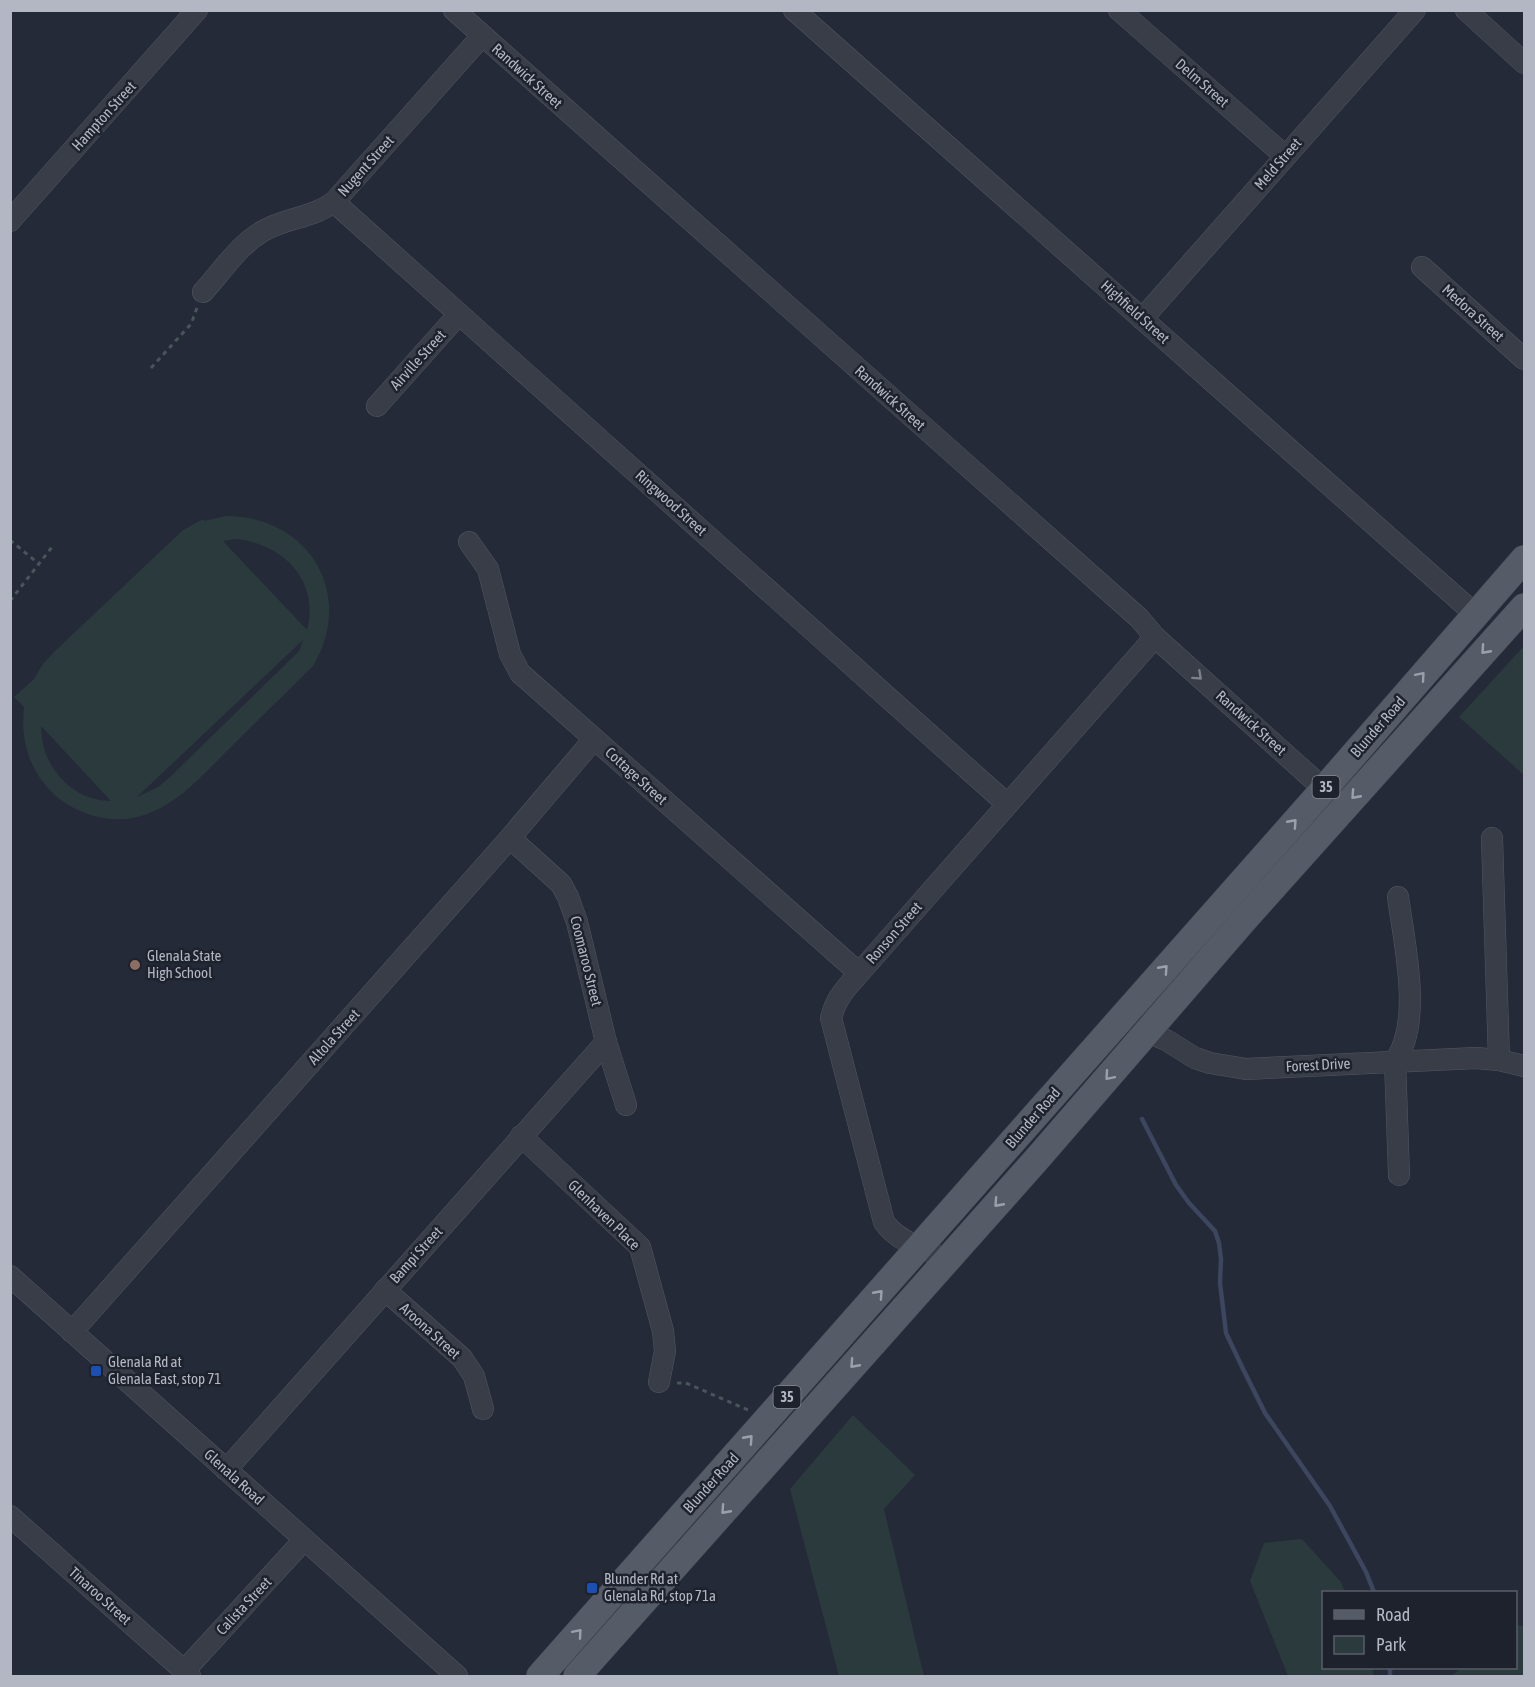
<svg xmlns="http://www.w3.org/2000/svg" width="1535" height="1687" viewBox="0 0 1535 1687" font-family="'Asap Condensed',sans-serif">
<rect width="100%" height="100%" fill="#242a38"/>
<g fill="#2a3a3d" fill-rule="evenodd">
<path d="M 226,516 C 309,516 356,594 313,666 C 287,692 261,717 235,743 C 197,780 158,831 98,817 C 83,813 69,807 57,797 C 30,773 20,742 24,707 L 14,697 L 34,679 L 43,664 L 54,652 L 183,530 L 203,519 L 204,521 ZM 235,539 C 282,543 320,580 307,630 L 223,541 ZM 303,640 L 299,651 L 169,778 L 158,787 L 137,797 ZM 41,727 L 42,727 L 111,801 C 72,801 41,766 41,727 Z"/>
<polygon points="1524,646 1524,775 1459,717"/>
<polygon points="853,1415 915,1475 884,1509 924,1676 839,1676 790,1489"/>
<polygon points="1302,1539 1341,1582 1345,1592 1324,1592 1324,1668 1372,1668 1374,1676 1288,1676 1250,1581 1264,1543"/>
<polygon points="1516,1625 1524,1626 1524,1676 1451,1676 1461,1668 1516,1668"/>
</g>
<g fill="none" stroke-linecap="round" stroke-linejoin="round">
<g stroke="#3c465f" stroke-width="4.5">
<polyline points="1142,1119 1176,1185 1189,1203 1215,1231 1219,1243 1221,1259 1220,1283 1226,1333 1243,1369 1265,1413 1330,1506 1366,1572 1374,1592"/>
<polyline points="1390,1668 1390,1676"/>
</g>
<g stroke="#535763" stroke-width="22">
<g id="minor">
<polyline points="454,10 1139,618 1155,637 1324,789"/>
<polyline points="794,10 1475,614"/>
<polyline points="1119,10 1285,156"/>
<polyline points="1466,10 1524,63"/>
<polyline points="334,202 1007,804"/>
<polyline points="10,221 197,10"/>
<polyline points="1422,267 1524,359"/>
<path d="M 203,292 C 223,270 242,240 269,228 C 290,218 315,216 334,202 L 482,36"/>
<polyline points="1142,319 1415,10"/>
<polyline points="377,406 459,314"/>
<polyline points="469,542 488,569 510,654 520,673 859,973"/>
<polyline points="510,838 561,884 568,897 577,922 606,1042 626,1105"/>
<polyline points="1492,838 1499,1060"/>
<path d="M 1398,897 C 1404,942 1423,1022 1395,1061 L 1399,1175"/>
<polyline points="1136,1022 1148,1032 1166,1040 1195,1058 1210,1063 1246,1069 1476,1058 1499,1060 1524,1066"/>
<polyline points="521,1136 640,1247 663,1331 665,1351 659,1382"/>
<path d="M 932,1252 C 914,1246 895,1238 884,1222 L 831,1018 C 834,1005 839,997 847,987 L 1155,637"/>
<polyline points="10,1276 457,1676"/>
<polyline points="385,1290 462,1358 474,1376 483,1409"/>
<polyline points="72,1332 510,838 594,739"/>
<polyline points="226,1470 606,1042"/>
<polyline points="10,1516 190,1676"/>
<polyline points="184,1671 304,1540"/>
</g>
</g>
<g stroke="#414651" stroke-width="28">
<g id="major">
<polyline points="540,1676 1324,789 1524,559"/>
<polyline points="577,1676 1037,1159 1243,921 1524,607"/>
</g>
</g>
<g stroke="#48555a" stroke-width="3" stroke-dasharray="4.5 4.5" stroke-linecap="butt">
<polyline points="151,368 191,324 197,308"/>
<polyline points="10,540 39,564"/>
<polyline points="10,601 52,547"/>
<polyline points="677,1383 686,1383 748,1410"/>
</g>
<use href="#minor" stroke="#383d48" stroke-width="21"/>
<use href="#major" stroke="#565b68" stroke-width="27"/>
</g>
<defs><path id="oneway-chevron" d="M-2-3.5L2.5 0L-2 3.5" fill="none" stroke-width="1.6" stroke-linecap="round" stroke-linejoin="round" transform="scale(1.5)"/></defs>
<g stroke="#9ca0ad">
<use href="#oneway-chevron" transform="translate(1485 650) rotate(132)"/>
<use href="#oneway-chevron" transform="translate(1421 676) rotate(-49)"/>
<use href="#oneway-chevron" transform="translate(1355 795) rotate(132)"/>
<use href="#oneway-chevron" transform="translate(1293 823) rotate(-48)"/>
<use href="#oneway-chevron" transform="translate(1164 969) rotate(-48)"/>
<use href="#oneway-chevron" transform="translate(1109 1076) rotate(131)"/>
<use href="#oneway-chevron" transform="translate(998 1203) rotate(132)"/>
<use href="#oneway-chevron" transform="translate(879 1294) rotate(-48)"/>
<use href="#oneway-chevron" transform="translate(854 1364) rotate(132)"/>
<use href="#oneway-chevron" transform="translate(749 1439) rotate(-48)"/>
<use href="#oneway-chevron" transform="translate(725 1510) rotate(132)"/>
<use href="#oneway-chevron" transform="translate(578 1633) rotate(-49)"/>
</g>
<use stroke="#7c808c" href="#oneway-chevron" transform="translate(1198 676) rotate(42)"/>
<circle fill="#8d6e63" stroke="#1d222d" stroke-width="2" cx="135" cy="965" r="6"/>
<g fill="#1a4fb4" stroke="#1d222d" stroke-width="2">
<rect x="90" y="1365" width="12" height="12" rx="3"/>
<rect x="586" y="1582" width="12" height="12" rx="3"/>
</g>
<g text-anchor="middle" stroke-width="5" stroke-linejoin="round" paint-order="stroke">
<g fill="#1d222d" stroke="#868a97" stroke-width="1.5">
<rect x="1312.5" y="776" width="27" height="22" rx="4.5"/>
<rect x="773.5" y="1386" width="27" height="22" rx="4.5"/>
</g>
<g font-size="14" font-weight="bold" fill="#b3b7c4">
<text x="1326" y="792">35</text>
<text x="787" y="1402">35</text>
</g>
<g font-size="15" fill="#b3b7c4" stroke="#1d222d">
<text transform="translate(527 76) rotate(42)" y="5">Randwick Street</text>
<text transform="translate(1202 83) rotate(41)" y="5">Delm Street</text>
<text transform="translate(104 116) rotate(-48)" y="5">Hampton Street</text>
<text transform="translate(1278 164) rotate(-49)" y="5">Meld Street</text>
<text transform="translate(366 166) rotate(-48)" y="5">Nugent Street</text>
<text transform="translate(1135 312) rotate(42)" y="5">Highfield Street</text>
<text transform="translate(1473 313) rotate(42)" y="5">Medora Street</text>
<text transform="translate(418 360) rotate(-48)" y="5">Airville Street</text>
<text transform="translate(890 398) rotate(42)" y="5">Randwick Street</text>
<text transform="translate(671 503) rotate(42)" y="5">Ringwood Street</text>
<text transform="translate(1251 723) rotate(42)" y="5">Randwick Street</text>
<text transform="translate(1378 727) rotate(-49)" y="5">Blunder Road</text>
<text transform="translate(636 776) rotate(42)" y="5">Cottage Street</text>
<text transform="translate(894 933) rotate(-49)" y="5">Ronson Street</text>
<text transform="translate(586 961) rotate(76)" y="5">Coomaroo Street</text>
<text transform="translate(334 1037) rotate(-48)" y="5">Altola Street</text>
<text transform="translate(1318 1065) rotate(-3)" y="5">Forest Drive</text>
<text transform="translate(1033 1118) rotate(-49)" y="5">Blunder Road</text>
<text transform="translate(604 1215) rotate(44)" y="5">Glenhaven Place</text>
<text transform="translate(416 1255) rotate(-48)" y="5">Bampi Street</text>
<text transform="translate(430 1331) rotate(42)" y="5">Aroona Street</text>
<text transform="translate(234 1477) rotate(42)" y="5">Glenala Road</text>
<text transform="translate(711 1483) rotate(-48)" y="5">Blunder Road</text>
<text transform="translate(100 1596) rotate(42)" y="5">Tinaroo Street</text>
<text transform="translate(244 1606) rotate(-47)" y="5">Calista Street</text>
</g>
<g font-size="15" fill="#b3b7c4" stroke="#1d222d" text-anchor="start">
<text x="147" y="961">Glenala State<tspan x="147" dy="17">High School</tspan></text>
<text x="108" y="1367">Glenala Rd at<tspan x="108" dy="17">Glenala East, stop 71</tspan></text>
<text x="604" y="1584">Blunder Rd at<tspan x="604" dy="17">Glenala Rd, stop 71a</tspan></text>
</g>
</g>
<rect width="1535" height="1687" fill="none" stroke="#b3b7c4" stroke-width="24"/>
<rect x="1322" y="1591" width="195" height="78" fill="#1d222d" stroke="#595e69" stroke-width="1.5"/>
<rect x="1334" y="1610" width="30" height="9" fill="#565b68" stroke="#595e69" stroke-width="1.5"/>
<text x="1376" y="1621" font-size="18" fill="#b3b7c4">Road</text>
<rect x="1334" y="1636" width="30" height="18" fill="#2a3a3d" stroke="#595e69" stroke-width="1.5"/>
<text x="1376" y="1651" font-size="18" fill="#b3b7c4">Park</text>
</svg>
